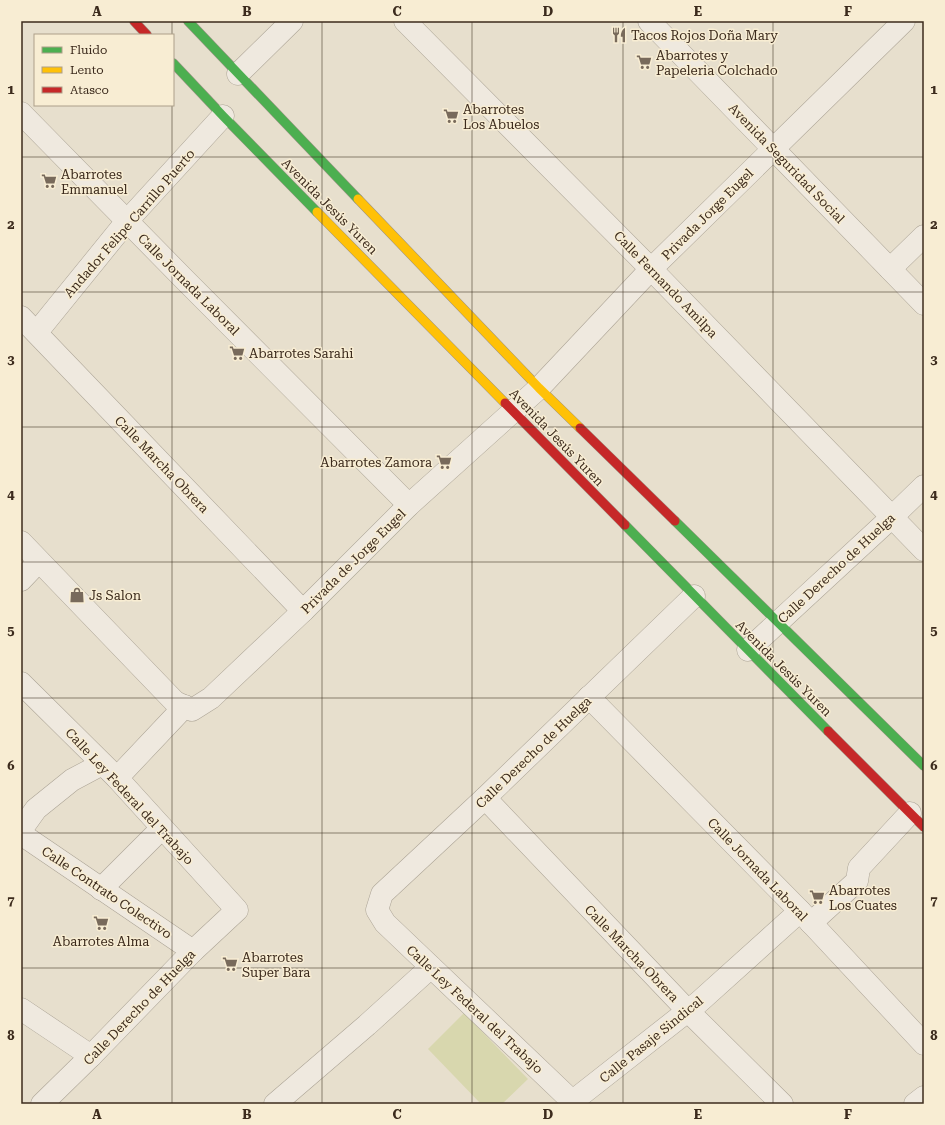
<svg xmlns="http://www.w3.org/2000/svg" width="945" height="1125" viewBox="0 0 945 1125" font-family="'Roboto Serif',serif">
<rect width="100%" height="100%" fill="#e7dfcd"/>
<polygon fill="#d8d7ae" points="464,1013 528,1079 502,1104 481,1104 428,1049"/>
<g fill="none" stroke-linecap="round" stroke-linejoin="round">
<g stroke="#aca496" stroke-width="23">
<g id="street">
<polyline points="405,21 651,269 924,550"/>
<polyline points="649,21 924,304"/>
<polyline points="238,74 292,21"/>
<polyline points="21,113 185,280 409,505"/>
<polyline points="890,269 924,236"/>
<polyline points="21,317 303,611"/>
<polyline points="37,332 127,221 223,116"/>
<polyline points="21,542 175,702 192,710 211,698 303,611 409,505 539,388 651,269 904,21"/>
<polyline points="21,580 39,561"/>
<polyline points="748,650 892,517 924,486"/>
<polyline points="21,683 117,778 237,910 193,951 91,1056 42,1104"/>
<polyline points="589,697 800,911 924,1044"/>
<polyline points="117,778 185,706"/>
<polyline points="485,798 687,1010 782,1104"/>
<polyline points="21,830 36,809 72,780 102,764"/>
<polyline points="21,834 193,951"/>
<polyline points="101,889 162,828"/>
<polyline points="811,923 857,881 859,868 910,813"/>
<polyline points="21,1009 91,1056"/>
<polyline points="573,1101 699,1002 800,911"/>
<polyline points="275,1104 367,1025 431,967"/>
<polyline points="575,1104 385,923 377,910 382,894 485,798 694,596"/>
<polyline points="915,1104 924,1097"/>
</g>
</g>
<g stroke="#9c9386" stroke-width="10">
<g id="fast">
<polyline points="188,21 358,199"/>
<polyline points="173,63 223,116 317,212"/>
<polyline points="675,521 924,766"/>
<polyline points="625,525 828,731"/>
</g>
</g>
<g stroke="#9c9386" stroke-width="10">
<g id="slow">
<polyline points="358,199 539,388 580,428"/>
<polyline points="317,212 505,403"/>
</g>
</g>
<g stroke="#9c9386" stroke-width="10">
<g id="jam">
<polyline points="134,21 147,35"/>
<polyline points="505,403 625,525"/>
<polyline points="580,428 675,521"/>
<polyline points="828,731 924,827"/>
</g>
</g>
<use href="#street" stroke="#efe9df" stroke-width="22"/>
<use href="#fast" stroke="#4caf50" stroke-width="9"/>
<use href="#slow" stroke="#ffc107" stroke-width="9"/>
<use href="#jam" stroke="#c62828" stroke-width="9"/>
</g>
<path fill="none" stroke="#3c2b1d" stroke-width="1" stroke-opacity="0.55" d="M 172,21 L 172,35M 322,21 L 322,1104M 472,21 L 472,1104M 623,21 L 623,1104M 773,21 L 773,1104M 172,105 L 172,1104M 21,157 L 924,157M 21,292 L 924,292M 21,427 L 924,427M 21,562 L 924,562M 21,698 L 924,698M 21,833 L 924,833M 21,968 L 924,968"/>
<defs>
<g id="restaurant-bare" transform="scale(1.2)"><path d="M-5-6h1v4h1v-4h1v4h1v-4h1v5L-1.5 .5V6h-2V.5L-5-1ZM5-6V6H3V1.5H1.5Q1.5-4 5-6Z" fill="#786a5b" stroke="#f8edd3" stroke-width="2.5" paint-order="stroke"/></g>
<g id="supermarket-bare" transform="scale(1.2)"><path d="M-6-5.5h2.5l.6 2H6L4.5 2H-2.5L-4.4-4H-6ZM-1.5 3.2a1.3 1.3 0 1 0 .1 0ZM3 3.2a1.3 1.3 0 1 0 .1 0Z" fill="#786a5b" stroke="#f8edd3" stroke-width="2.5" paint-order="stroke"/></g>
<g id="shop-bare" transform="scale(1.2)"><path d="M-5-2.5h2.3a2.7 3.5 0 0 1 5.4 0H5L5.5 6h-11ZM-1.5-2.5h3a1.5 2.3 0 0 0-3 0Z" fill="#786a5b" stroke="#f8edd3" stroke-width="2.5" paint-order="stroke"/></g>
</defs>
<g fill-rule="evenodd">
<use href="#restaurant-bare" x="619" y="35"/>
<use href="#supermarket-bare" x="644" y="62"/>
<use href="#supermarket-bare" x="451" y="116"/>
<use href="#supermarket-bare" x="49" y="181"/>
<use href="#supermarket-bare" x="237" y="353"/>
<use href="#supermarket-bare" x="444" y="462"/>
<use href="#shop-bare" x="77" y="595"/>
<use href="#supermarket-bare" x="817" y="897"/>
<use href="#supermarket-bare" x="101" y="923"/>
<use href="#supermarket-bare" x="230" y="964"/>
</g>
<g text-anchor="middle" stroke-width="3" stroke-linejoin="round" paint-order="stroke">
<g font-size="13" fill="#3c2b1d" stroke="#f8edd3" text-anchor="start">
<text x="631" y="40">Tacos Rojos Doña Mary</text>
<text x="656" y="60">Abarrotes y<tspan x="656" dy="15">Papeleria Colchado</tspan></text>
<text x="463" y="114">Abarrotes<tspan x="463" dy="15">Los Abuelos</tspan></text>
<text x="61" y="179">Abarrotes<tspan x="61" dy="15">Emmanuel</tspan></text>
<text x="249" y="358">Abarrotes Sarahi</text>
<text x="432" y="467" text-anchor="end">Abarrotes Zamora</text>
<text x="89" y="600">Js Salon</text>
<text x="829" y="895">Abarrotes<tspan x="829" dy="15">Los Cuates</tspan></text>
<text x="101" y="946" text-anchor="middle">Abarrotes Alma</text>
<text x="242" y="962">Abarrotes<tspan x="242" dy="15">Super Bara</tspan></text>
</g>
<g font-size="13" fill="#3c2b1d" stroke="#f8edd3">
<text transform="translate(787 163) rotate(46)" y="5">Avenida Seguridad Social</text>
<text transform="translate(330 206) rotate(45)" y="5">Avenida Jesús Yuren</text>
<text transform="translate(707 214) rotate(-45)" y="5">Privada Jorge Eugel</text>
<text transform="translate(129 223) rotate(-49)" y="5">Andador Felipe Carrillo Puerto</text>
<text transform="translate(189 284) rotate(45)" y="5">Calle Jornada Laboral</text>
<text transform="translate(666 284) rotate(46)" y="5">Calle Fernando Amilpa</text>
<text transform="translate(557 437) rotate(46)" y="5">Avenida Jesús Yuren</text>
<text transform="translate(162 464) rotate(46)" y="5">Calle Marcha Obrera</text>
<text transform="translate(353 561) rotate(-45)" y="5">Privada de Jorge Eugel</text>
<text transform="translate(836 568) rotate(-43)" y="5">Calle Derecho de Huelga</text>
<text transform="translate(784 668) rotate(45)" y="5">Avenida Jesús Yuren</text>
<text transform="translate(533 752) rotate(-44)" y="5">Calle Derecho de Huelga</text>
<text transform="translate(130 796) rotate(47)" y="5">Calle Ley Federal del Trabajo</text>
<text transform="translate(758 869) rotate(46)" y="5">Calle Jornada Laboral</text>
<text transform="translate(107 892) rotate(34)" y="5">Calle Contrato Colectivo</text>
<text transform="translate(632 953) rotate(46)" y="5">Calle Marcha Obrera</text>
<text transform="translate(139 1007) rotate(-46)" y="5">Calle Derecho de Huelga</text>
<text transform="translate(475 1009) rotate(43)" y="5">Calle Ley Federal del Trabajo</text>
<text transform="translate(651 1039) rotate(-39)" y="5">Calle Pasaje Sindical</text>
</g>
</g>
<rect width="945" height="1125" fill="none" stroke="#f8edd3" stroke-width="44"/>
<rect x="34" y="34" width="140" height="72" fill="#f8edd3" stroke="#ad9f8a"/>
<rect x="42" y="47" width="20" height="6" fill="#4caf50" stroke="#ad9f8a"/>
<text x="70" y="54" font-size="12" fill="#3c2b1d">Fluido</text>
<rect x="42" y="67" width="20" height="6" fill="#ffc107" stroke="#ad9f8a"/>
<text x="70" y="74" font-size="12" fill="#3c2b1d">Lento</text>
<rect x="42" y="87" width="20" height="6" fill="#c62828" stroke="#ad9f8a"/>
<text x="70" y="94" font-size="12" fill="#3c2b1d">Atasco</text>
<rect x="22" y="22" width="901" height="1081" fill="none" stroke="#3c2b1d" stroke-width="1.5"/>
<g font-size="13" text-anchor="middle" font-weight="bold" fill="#3c2b1d">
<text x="97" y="16">A</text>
<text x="247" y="16">B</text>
<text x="397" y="16">C</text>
<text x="548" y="16">D</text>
<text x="698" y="16">E</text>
<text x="848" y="16">F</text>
<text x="11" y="94">1</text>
<text x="934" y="94">1</text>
<text x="11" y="229">2</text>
<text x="934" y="229">2</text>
<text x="11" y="364">3</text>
<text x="934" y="364">3</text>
<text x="11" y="499">4</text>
<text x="934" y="499">4</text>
<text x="11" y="635">5</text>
<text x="934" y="635">5</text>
<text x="11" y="770">6</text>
<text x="934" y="770">6</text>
<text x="11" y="905">7</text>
<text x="934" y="905">7</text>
<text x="11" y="1040">8</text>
<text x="934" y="1040">8</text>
<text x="97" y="1119">A</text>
<text x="247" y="1119">B</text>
<text x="397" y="1119">C</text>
<text x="548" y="1119">D</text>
<text x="698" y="1119">E</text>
<text x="848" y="1119">F</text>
</g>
</svg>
